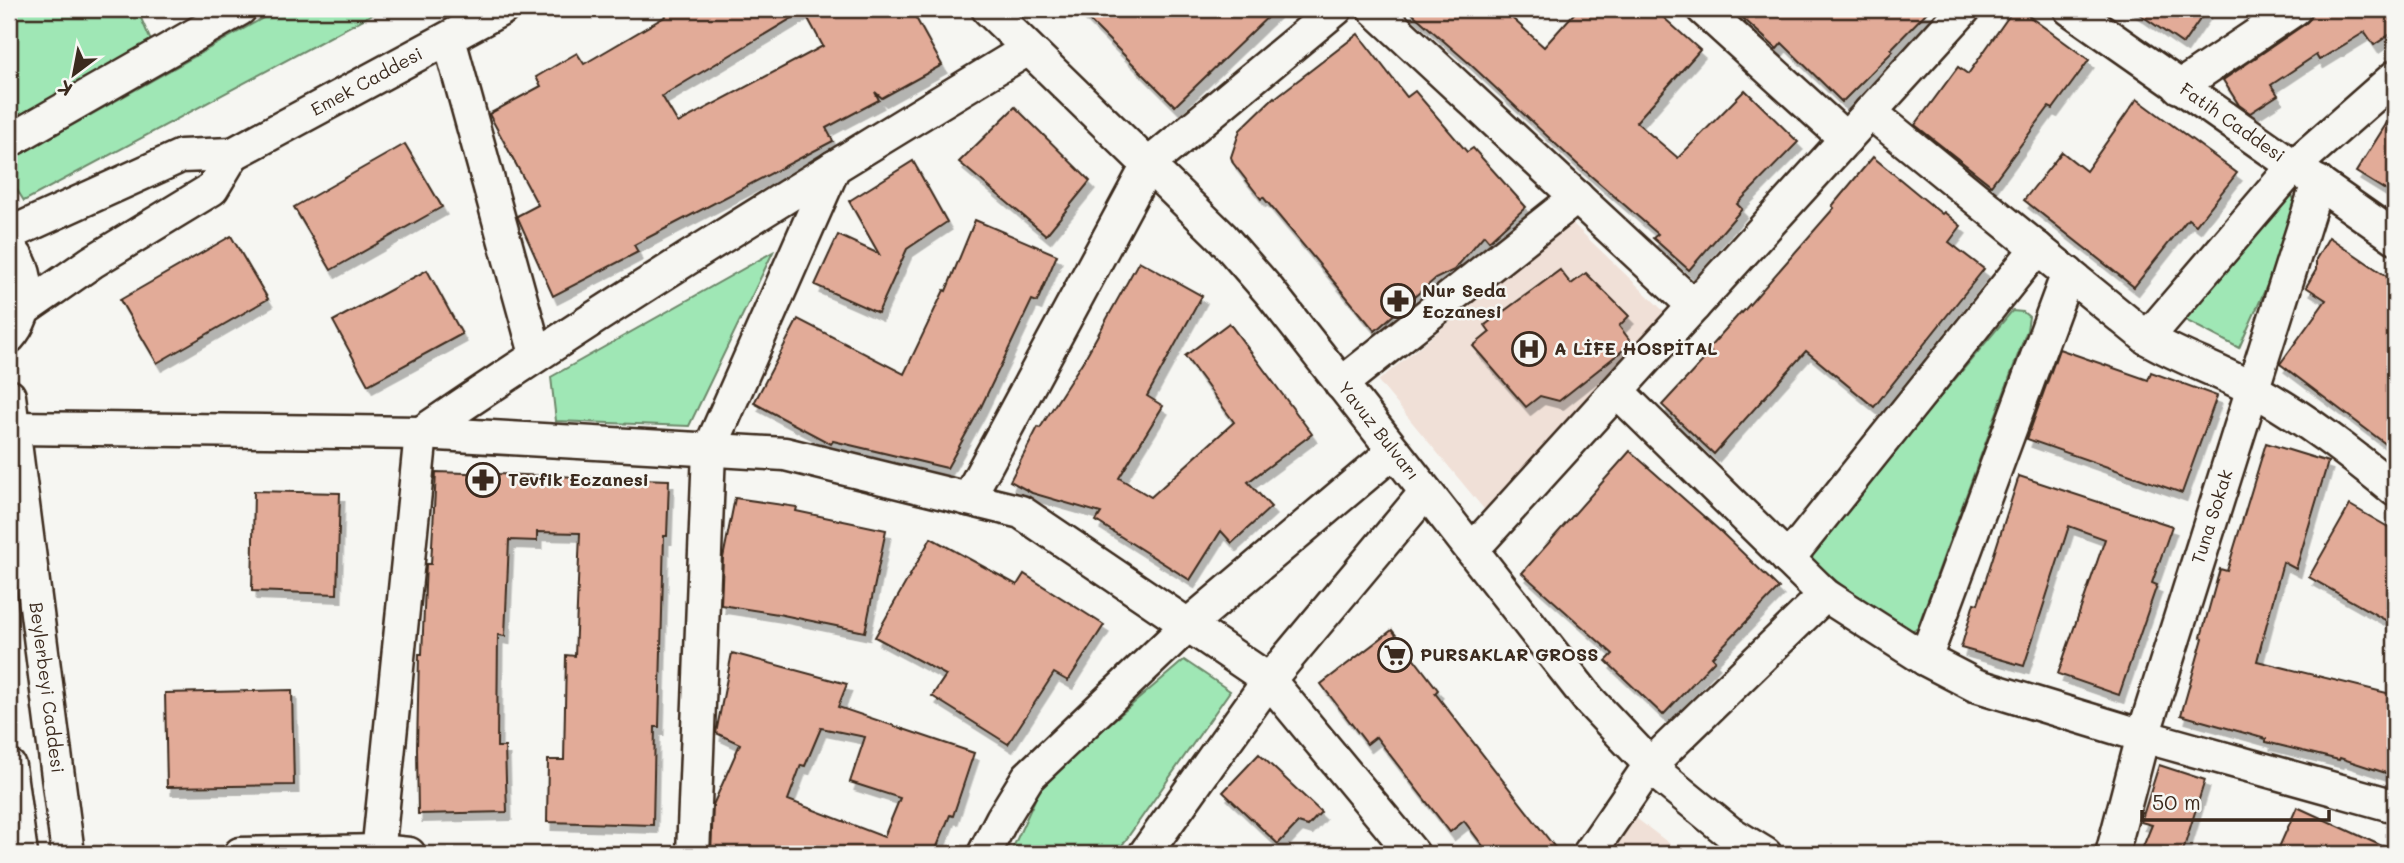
<svg xmlns="http://www.w3.org/2000/svg" width="2404" height="863" viewBox="0 0 2404 863" font-family="Mali,sans-serif">
<defs>
<filter id="shadow"><feDropShadow dx="4.5" dy="8" stdDeviation="0" flood-color="#0004"/></filter>
</defs>
<rect width="100%" height="100%" fill="#f6f6f2"/>
<filter id="ink" filterUnits="userSpaceOnUse"><feTurbulence type="fractalNoise" baseFrequency=".0143" numOctaves="2"/><feDisplacementMap in="SourceGraphic" scale="14" xChannelSelector="R" yChannelSelector="G"/><feConvolveMatrix kernelMatrix="1 2 1 2 8 2 1 2 1" color-interpolation-filters="sRGB"/></filter>
<g filter="url(#ink)">
<g fill="#f0e0d7">
<polygon points="1571,222 1670,317 1488,514 1378,381"/>
<polygon points="1632,815 1683,854 1605,854"/>
</g>
<g fill="#9fe7b5" stroke="#6d886a" stroke-width="2">
<polygon points="9,9 137,9 151,41 9,128"/>
<polygon points="279,9 382,9 24,201 9,177 9,161"/>
<polygon points="2291,193 2297,206 2298,216 2239,348 2185,320 2283,195"/>
<polygon points="773,252 689,426 556,421 551,377"/>
<polygon points="2012,311 2023,312 2029,317 2027,330 1917,629 1898,633 1807,556"/>
<polygon points="1184,660 1230,691 1116,854 1010,854 1044,780"/>
</g>
<g fill="#e2ab98" stroke="#3b2a1e" stroke-width="2" fill-rule="evenodd" filter="url(#shadow)">
<path d="M 663,9 L 911,9 L 942,65 L 882,98 L 875,92 L 879,100 L 826,128 L 833,141 L 634,245 L 638,252 L 553,296 L 517,216 L 538,205 L 489,114 L 541,86 L 536,77 L 577,53 L 584,64 L 666,16 ZM 804,11 L 823,46 L 678,123 L 662,96 Z"/>
<polygon points="1078,9 1276,9 1175,106"/>
<polygon points="1407,9 1502,9 1544,47 1578,9 1654,9 1700,50 1636,122 1678,158 1745,90 1798,142 1737,204 1742,209 1689,270 1653,238 1658,234 1576,163 1470,64"/>
<polygon points="1733,9 1930,9 1891,49 1893,51 1842,102 1782,43 1777,49"/>
<polygon points="2014,9 2019,9 2089,60 2053,109 2049,107 1991,185 1915,125 1958,67 1968,74"/>
<polygon points="2132,9 2207,9 2183,44"/>
<polygon points="2313,9 2395,9 2395,31 2374,45 2365,32 2319,60 2316,55 2271,85 2278,95 2250,113 2239,105 2223,80 2305,24 2311,18"/>
<polygon points="1358,34 1407,97 1415,91 1467,152 1473,148 1526,207 1489,241 1484,235 1454,270 1435,279 1375,331 1263,197 1261,199 1233,163 1231,157 1240,130 1274,97 1275,98"/>
<polygon points="2137,99 2237,173 2196,225 2188,219 2134,287 2024,200 2062,152 2086,171"/>
<polygon points="1015,107 1090,181 1046,235 959,162"/>
<polygon points="2395,110 2395,196 2356,172"/>
<polygon points="405,144 442,207 331,270 294,207"/>
<polygon points="1873,157 1942,214 1944,212 1961,226 1949,242 1984,269 1874,407 1806,351 1714,454 1662,405 1711,352 1708,349 1741,312 1742,313 1834,208 1832,206"/>
<polygon points="913,161 947,222 907,249 878,313 815,285 838,235 879,254 849,201"/>
<polygon points="975,220 1057,255 1037,302 1032,300 981,407 947,468 833,441 831,444 754,403 798,319 904,374 944,290 946,291"/>
<polygon points="231,236 268,299 157,363 120,300"/>
<polygon points="2329,237 2395,282 2395,451 2280,364 2326,300 2306,287 2316,270 2316,259"/>
<polygon points="1139,261 1202,296 1147,396 1163,406 1119,478 1151,497 1234,422 1185,356 1229,323 1312,434 1248,482 1271,507 1232,543 1221,531 1190,580 1096,521 1101,513 1032,493 1010,481 1038,427 1040,428 1085,358"/>
<polygon points="427,270 462,334 368,385 333,321"/>
<polygon points="1560,270 1571,284 1586,273 1629,316 1619,326 1632,343 1559,401 1540,396 1526,407 1473,346 1490,332 1485,325"/>
<polygon points="2059,349 2148,380 2151,372 2217,396 2182,493 2027,439"/>
<polygon points="2266,443 2328,462 2296,569 2283,562 2257,661 2395,695 2395,776 2340,758 2339,760 2266,742 2266,739 2181,715 2203,638 2201,637 2220,569 2227,571"/>
<polygon points="1630,451 1719,530 1779,588 1712,657 1715,660 1663,715 1606,661 1613,654 1522,573"/>
<polygon points="436,472 669,480 667,536 664,536 659,727 655,727 653,825 547,822 548,760 564,760 566,655 575,656 580,533 537,532 537,541 509,540 505,636 498,635 497,747 505,747 507,812 418,814 417,749 419,654 422,654 426,564 431,564"/>
<polygon points="2019,476 2172,526 2152,583 2157,585 2119,695 2058,674 2105,539 2069,526 2024,666 1961,648 1974,603 1978,604"/>
<polygon points="254,491 340,493 337,594 252,591"/>
<polygon points="735,498 797,507 796,511 886,530 865,632 778,614 721,605 723,558"/>
<polygon points="2350,505 2395,531 2395,610 2389,622 2309,577"/>
<polygon points="931,538 1017,585 1024,574 1104,625 1068,681 1054,673 1008,744 932,696 946,675 875,637"/>
<polygon points="1392,630 1438,690 1435,693 1560,854 1489,854 1464,821 1450,832 1376,737 1367,744 1321,684"/>
<path d="M 732,653 L 847,684 L 838,707 L 974,753 L 953,816 L 950,815 L 934,854 L 711,854 L 713,805 L 740,744 L 716,733 ZM 821,728 L 865,737 L 850,782 L 900,798 L 884,837 L 788,800 L 801,765 L 805,766 Z"/>
<polygon points="292,690 294,785 167,787 165,693"/>
<polygon points="1259,754 1321,812 1308,826 1298,823 1278,844 1223,792"/>
<polygon points="2159,765 2205,780 2182,854 2140,854 2152,825 2141,822"/>
<polygon points="2297,807 2395,852 2395,854 2276,854"/>
</g>
<g fill="none" stroke-linecap="round" stroke-linejoin="round">
<g stroke="#3b2a1e" stroke-width="37">
<g id="minor">
<path id="s1" d="M 988,9 L 1222,237 L 1269,291 L 1589,700 L 1664,779 L 1729,832 L 1765,854"/>
<polyline points="1374,9 1694,306"/>
<polyline points="1703,9 1846,139"/>
<path id="s2" d="M 2070,9 L 2395,237"/>
<polyline points="449,39 536,354"/>
<polyline points="2179,87 2295,9"/>
<path d="M 1870,112 L 2147,338 C 2182,359 2220,370 2254,390 C 2305,418 2350,453 2395,490"/>
<polyline points="9,141 240,9"/>
<path id="s3" d="M 233,154 L 502,9"/>
<polyline points="9,234 181,156 233,154 212,189 92,262 23,310"/>
<path d="M 9,248 C 33,270 30,314 9,337"/>
<polyline points="2147,338 2294,166 2395,77"/>
<polyline points="1341,384 1577,197"/>
<polyline points="1617,391 1825,595 1925,659 1975,685 2143,736 2395,806"/>
<path id="s4" d="M 9,396 L 68,854"/>
<polyline points="13,428 421,433 785,454 1021,512 1269,680 1413,854"/>
<polyline points="968,499 1148,165 1336,9"/>
<polyline points="1472,550 1964,9"/>
<polyline points="1788,559 2037,248"/>
<polyline points="1925,659 2068,273"/>
<polyline points="9,766 21,854"/>
<polyline points="240,854 379,851 409,854"/>
<path d="M 378,854 L 421,433 C 619,298 823,173 1028,49"/>
<polyline points="693,854 709,451 834,167"/>
<polyline points="984,854 1002,819 1028,777 1188,625 1394,451"/>
<polyline points="1145,854 1269,680 1426,492"/>
<polyline points="1589,854 1650,765 1825,595"/>
<path id="s5" d="M 2112,854 L 2143,736 L 2318,182"/>
</g>
</g>
<use href="#minor" stroke="#f6f6f2" stroke-width="32"/>
</g>
</g>
<defs>
<g id="pharmacy-ring" transform="scale(1.75)"><circle r="9.5" fill="#f6f6f2" stroke="#3b2a1e" stroke-width="1.5"/><path d="M-2-6h4v4h4v4h-4v4h-4v-4h-4v-4h4Z" fill="#3b2a1e"/></g>
<g id="hospital-ring" transform="scale(1.75)"><circle r="9.5" fill="#f6f6f2" stroke="#3b2a1e" stroke-width="1.5"/><path d="M-5-5h3v3.5h4V-5h3V5h-3V1.5h-4V5h-3Z" fill="#3b2a1e"/></g>
<g id="supermarket-ring" transform="scale(1.75)"><circle r="9.5" fill="#f6f6f2" stroke="#3b2a1e" stroke-width="1.5"/><path d="M-6-5.5h2.5l.6 2H6L4.5 2H-2.5L-4.4-4H-6ZM-1.5 3.2a1.3 1.3 0 1 0 .1 0ZM3 3.2a1.3 1.3 0 1 0 .1 0Z" fill="#3b2a1e"/></g>
</defs>
<g fill-rule="evenodd">
<use href="#pharmacy-ring" x="1398" y="301"/>
<use href="#hospital-ring" x="1529" y="349"/>
<use href="#pharmacy-ring" x="483" y="480"/>
<use href="#supermarket-ring" x="1395" y="655"/>
</g>
<g text-anchor="middle" stroke-width="5" stroke-linejoin="round" paint-order="stroke">
<g font-size="18" fill="#3b2a1e" stroke="#f6f6f2">
<text dy="6" stroke="none"><textPath href="#s3" startOffset="152">Emek Caddesi</textPath></text>
<text dy="6" stroke="none"><textPath href="#s2" startOffset="198">Fatih Caddesi</textPath></text>
<text dy="6" stroke="none"><textPath href="#s1" startOffset="576">Yavuz Bulvarı</textPath></text>
<text dy="6" stroke="none"><textPath href="#s5" startOffset="352">Tuna Sokak</textPath></text>
<text dy="6" stroke="none"><textPath href="#s4" startOffset="294">Beylerbeyi Caddesi</textPath></text>
</g>
<g font-size="18" font-weight="bold" fill="#3b2a1e" stroke="#f6f6f2" text-anchor="start">
<text x="1422" y="297">Nur Seda<tspan x="1422" dy="21">Eczanesi</tspan></text>
<text x="1554" y="355">A LİFE HOSPİTAL</text>
<text x="508" y="486">Tevfik Eczanesi</text>
<text x="1420" y="661">PURSAKLAR GROSS</text>
</g>
</g>
<rect width="2404" height="863" fill="none" stroke="#f6f6f2" stroke-width="35"/>
<rect x="18" y="18" width="2369" height="828" fill="none" stroke="#3b2a1e" stroke-width="2.5" filter="url(#ink)"/>
<g transform="translate(74 74) rotate(212)" stroke="#f6f6f2" stroke-width="5" paint-order="stroke">
<path d="M0-5L12 26L0 18L-12 26Z" fill="#3b2a1e"/>
<text y="-10" font-size="19" font-weight="bold" text-anchor="middle" fill="#3b2a1e">K</text>
</g>
<path d="M2142 810v10h187v-10" fill="none" stroke="#3b2a1e" stroke-width="3.5"/>
<text x="2152" y="810" font-size="21" fill="#3b2a1e" stroke="#f6f6f2" stroke-width="5" paint-order="stroke">50 m</text>
</svg>
